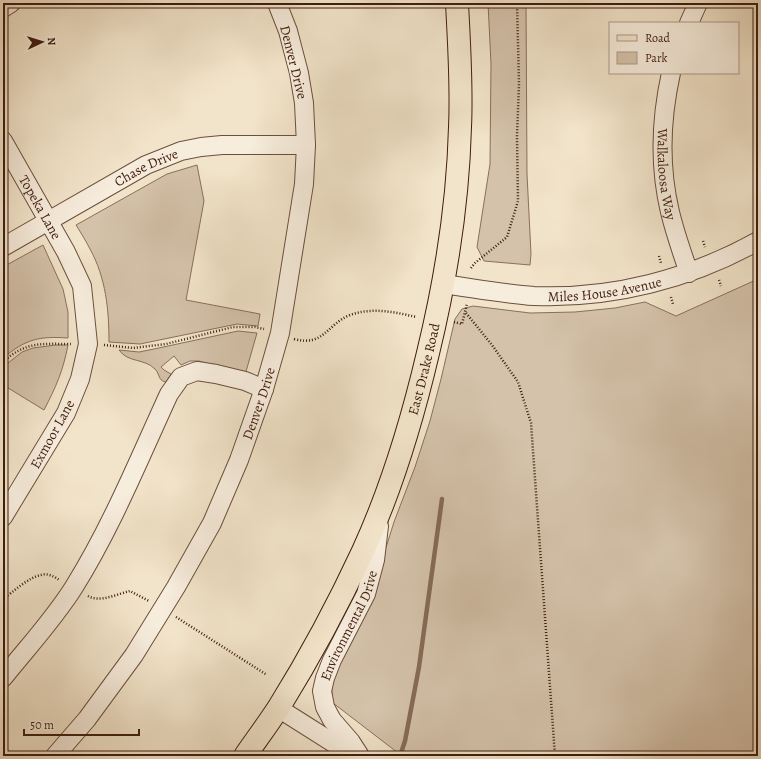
<svg xmlns="http://www.w3.org/2000/svg" width="761" height="759" viewBox="0 0 761 759" font-family="Alegreya,serif">
<rect width="100%" height="100%" fill="#f2e4ca"/>
<filter id="stains"><feTurbulence type="fractalNoise" baseFrequency=".005" numOctaves="4"/><feColorMatrix values="0 0 0 0 .2 0 0 0 0 .09 0 0 0 0 .02 0 0 0 .5 -.17"/></filter>
<radialGradient id="worn" r=".72"><stop offset=".6" stop-color="#630" stop-opacity="0"/><stop offset="1" stop-color="#630" stop-opacity=".3"/></radialGradient>
<g fill="#d4c2aa" stroke="#8a6f5c">
<polygon points="488,3 526,3 527,174 531,254 530,265 484,261 477,247 490,164 491,64"/>
<path d="M 197,165 L 204,201 L 186,300 L 260,314 L 258,326 L 237,324 L 140,344 L 109,342 C 109,310 106,278 90,249 C 86,241 81,233 76,225 L 167,174 Z"/>
<path d="M 43,245 L 63,289 L 68,312 L 68,338 C 39,336 26,339 3,358 L 3,267 Z"/>
<polygon points="758,279 758,756 402,756 333,703 331,682 372,592 394,522 415,467 430,421 441,379 455,319 462,309 473,306 530,313 575,312 615,308 645,302 676,316"/>
<path d="M 238,331 L 257,333 L 245,375 L 199,361 L 190,361 L 181,365 L 174,356 L 161,367 L 164,370 L 171,374 L 166,382 C 158,381 160,374 155,369 C 144,358 128,363 119,350 L 139,352 L 154,349 Z"/>
<path d="M 56,345 L 68,345 C 63,371 56,387 44,410 L 5,386 L 3,387 L 3,367 L 22,352 L 33,348 Z"/>
</g>
<g fill="none" stroke-linecap="round" stroke-linejoin="round">
<polyline stroke="#866b58" stroke-width="4.5" points="400,756 405,741 419,667 442,499"/>
<g stroke="#6c4e3d" stroke-width="20">
<g id="minor">
<polyline points="3,8 11,3"/>
<polyline points="689,23 698,3"/>
<path id="s1" d="M 671,73 C 661,118 659,166 670,212 C 675,233 682,253 689,273"/>
<path id="s2" d="M 3,141 L 66,252 L 82,286 L 88,344 L 80,379 L 66,413 L 3,517"/>
<path id="s3" d="M 3,247 L 146,165 L 181,151 L 201,147 L 222,145 L 306,145"/>
<path id="s4" d="M 443,284 C 473,288 504,294 534,296 C 612,299 690,279 758,241"/>
<path d="M 3,678 C 27,648 54,619 74,587 C 112,526 139,459 169,394 L 181,377 L 197,371 L 216,374 L 245,381 L 264,389"/>
<polyline points="278,708 354,756"/>
<path id="s5" d="M 55,756 L 87,719 L 134,655 L 176,587 L 212,523 L 239,460 L 264,389 L 280,333 L 304,184 L 306,145 L 304,103 L 299,73 L 288,31 L 277,3"/>
<path id="s6" d="M 360,756 L 351,742 L 332,720 L 325,707 L 322,691 L 325,678 L 332,660 L 366,594 L 375,560 L 379,526"/>
</g>
</g>
<g stroke="#3f1c0e" stroke-width="24">
<g id="major">
<path id="s7" d="M 245,756 C 256,740 268,724 279,707 C 310,657 338,605 363,551 C 392,488 412,421 428,353 C 446,279 458,204 460,127 C 462,86 459,44 457,3"/>
</g>
</g>
<g stroke="#3f1c0e" stroke-width="2.5" stroke-dasharray="1 2" stroke-linecap="butt">
<polyline points="703,241 705,247"/>
<polyline points="659,256 661,263"/>
<polyline points="471,268 475,263 507,237 518,201 517,136 519,84 517,3"/>
<polyline points="719,280 721,286"/>
<polyline points="671,297 673,304"/>
<polyline points="466,313 492,345 518,382 531,423 555,756"/>
<polyline points="454,322 462,324 467,304"/>
<path d="M 294,339 C 324,347 327,324 350,315 C 372,307 395,312 416,317"/>
<polyline points="104,345 133,348 166,344 233,327 255,327 264,329"/>
<path d="M 3,362 C 26,341 42,344 71,344"/>
<path d="M 88,596 C 100,603 117,594 130,591 L 149,601"/>
<path d="M 3,599 C 13,592 29,577 41,575 C 47,573 54,576 59,580"/>
<polyline points="176,617 267,675"/>
</g>
<use href="#minor" stroke="#f7eddd" stroke-width="18"/>
<use href="#major" stroke="#f2e4ca" stroke-width="22"/>
</g>
<g text-anchor="middle" stroke-width="3.5" stroke-linejoin="round" paint-order="stroke">
<g font-size="14" fill="#3f1c0e" stroke="#f7eddd">
<text transform="translate(294 62) rotate(76)" y="5">Denver Drive</text>
<text dy="5" stroke="none"><textPath href="#s3" startOffset="164">Chase Drive</textPath></text>
<text dy="5" stroke="none"><textPath href="#s1" startOffset="102">Walkaloosa Way</textPath></text>
<text dy="5" stroke="none"><textPath href="#s2" startOffset="76">Topeka Lane</textPath></text>
<text dy="5" stroke="none"><textPath href="#s4" startOffset="163">Miles House Avenue</textPath></text>
<text dy="5" stroke="none"><textPath href="#s7" startOffset="429">East Drake Road</textPath></text>
<text dy="5" stroke="none"><textPath href="#s5" startOffset="410">Denver Drive</textPath></text>
<text transform="translate(52 434) rotate(-61)" y="5">Exmoor Lane</text>
<text dy="5" stroke="none"><textPath href="#s6" startOffset="148">Environmental Drive</textPath></text>
</g>
</g>
<rect width="761" height="759" fill="none" stroke="#f2e4ca" stroke-width="16"/>
<rect x="4" y="4" width="753" height="751" fill="none" stroke="#3f1c0e" stroke-width="2"/>
<rect x="8" y="8" width="745" height="743" fill="none" stroke="#3f1c0e"/>
<rect x="609" y="22" width="130" height="52" fill="#f7eddd" stroke="#ad998a"/>
<rect x="617" y="35" width="20" height="6" fill="#f2e4ca" stroke="#ad998a"/>
<text x="645" y="42" font-size="12" fill="#3f1c0e">Road</text>
<rect x="617" y="52" width="20" height="12" fill="#d4c2aa" stroke="#ad998a"/>
<text x="645" y="62" font-size="12" fill="#3f1c0e">Park</text>
<g transform="translate(42 42) rotate(86)" stroke="#f7eddd" stroke-width="3" paint-order="stroke">
<path d="M0-3L7 15L0 10L-7 15Z" fill="#3f1c0e"/>
<text y="-6" font-size="11" font-weight="bold" text-anchor="middle" fill="#3f1c0e">N</text>
</g>
<path d="M24 729v6h115v-6" fill="none" stroke="#3f1c0e" stroke-width="2"/>
<text x="30" y="729" font-size="12" fill="#3f1c0e" stroke="#f7eddd" stroke-width="3" paint-order="stroke">50 m</text>
<rect width="100%" height="100%" filter="url(#stains)"/>
<rect width="100%" height="100%" fill="url(#worn)"/>
</svg>
